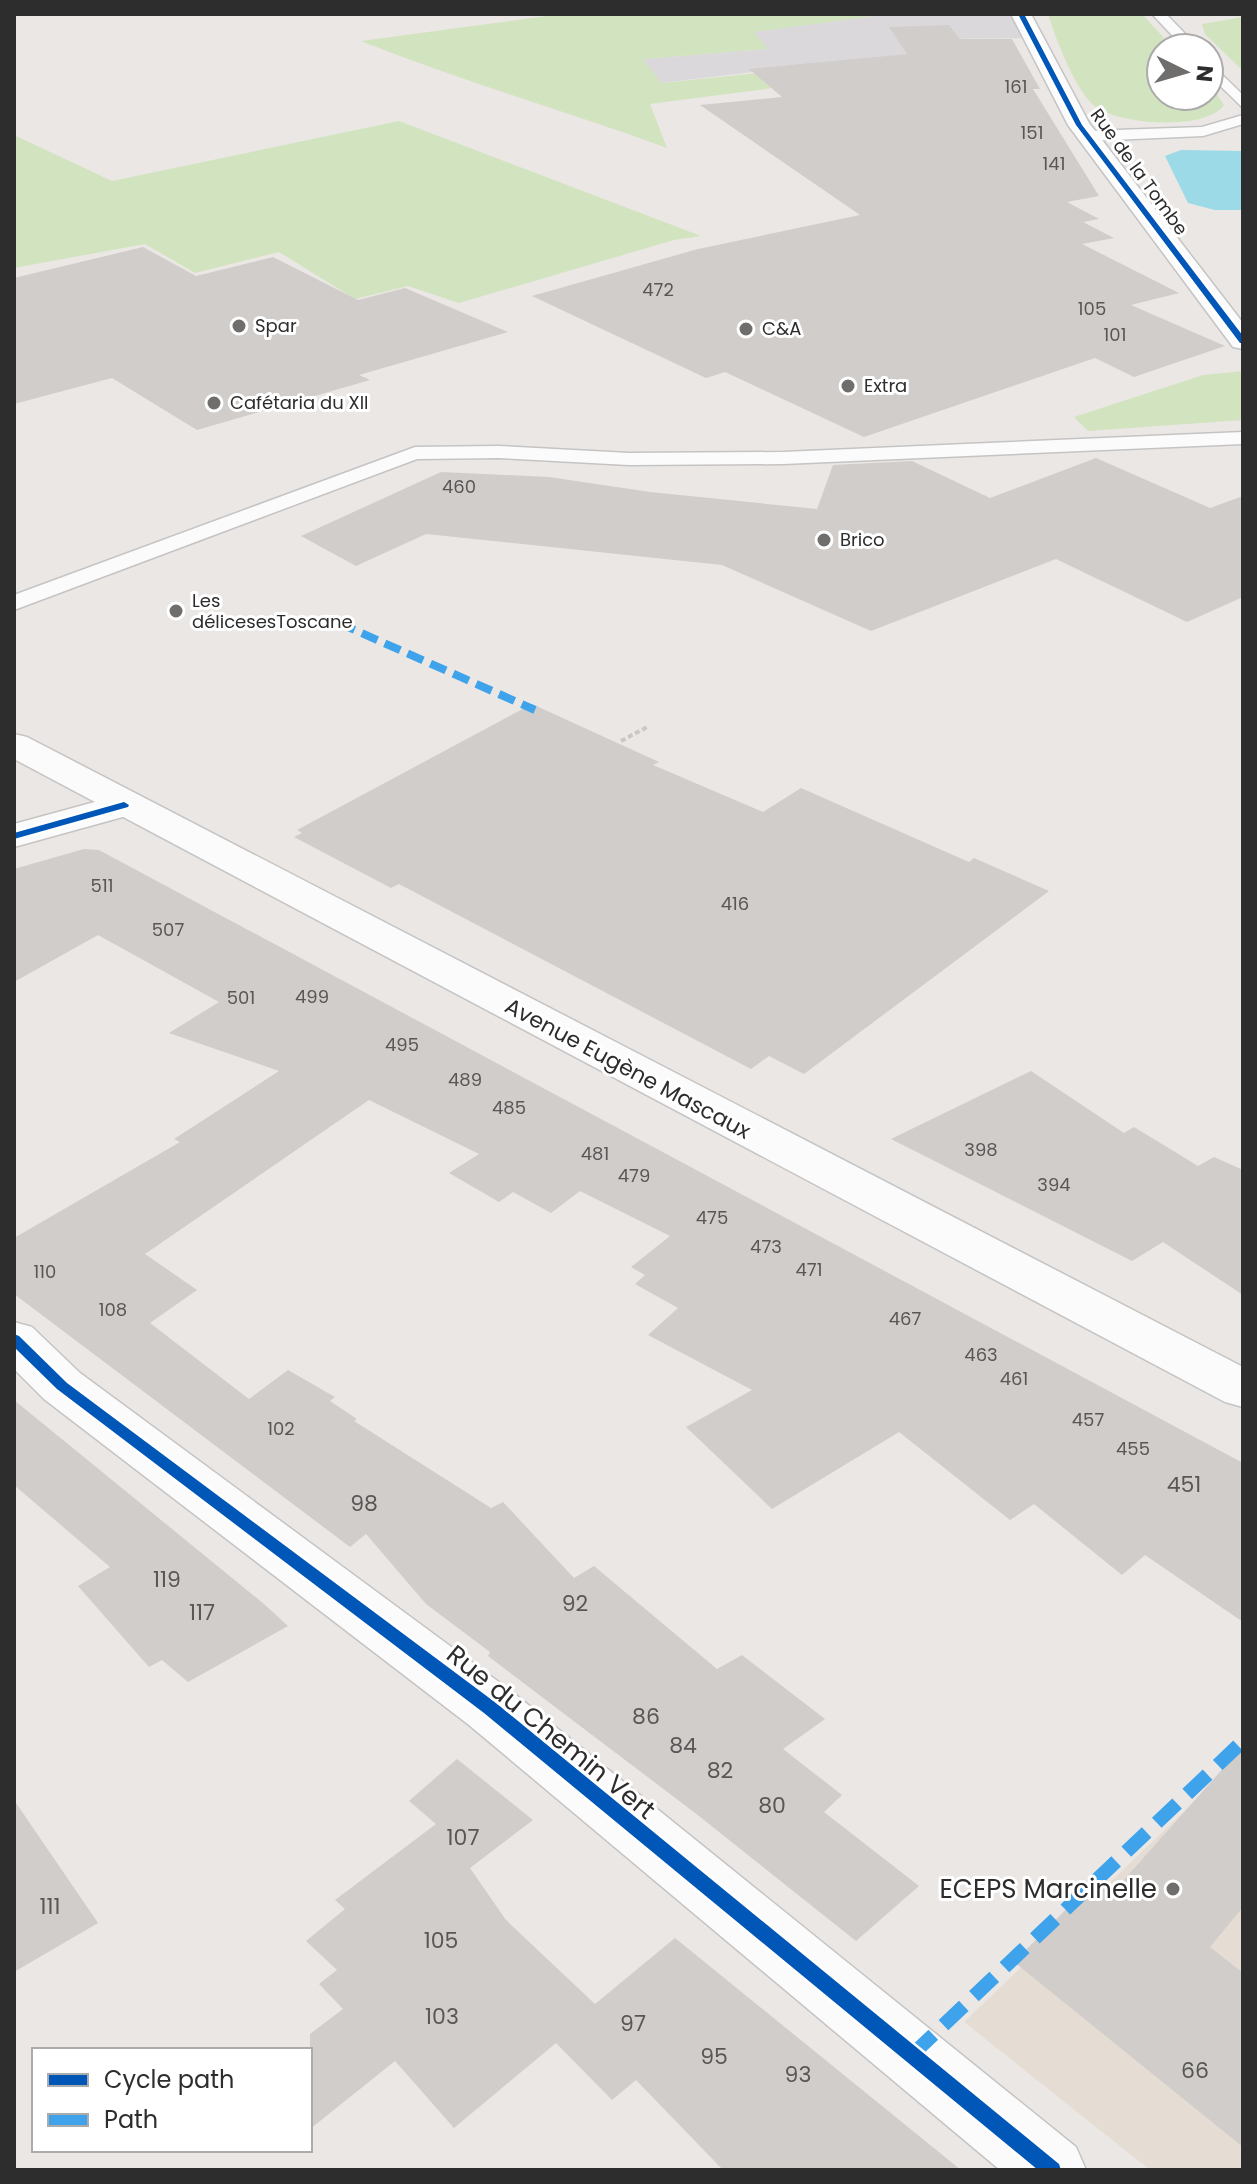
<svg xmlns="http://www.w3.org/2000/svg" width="1257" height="2184" viewBox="0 0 1257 2184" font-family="Poppins,sans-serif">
<rect width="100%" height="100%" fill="#ebe7e4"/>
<polygon fill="#dbd8db" points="890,14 1021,14 1033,38 918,39 941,50 660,83 642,59 767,49 753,32"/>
<polygon fill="#e5ddd3" points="1243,1755 1243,2170 1150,2170 964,2022"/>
<g fill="#d1e4bf">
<path d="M 562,14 L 890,14 L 754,32 L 768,49 L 643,59 L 661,83 L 759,73 L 773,88 L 650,104 L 667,148 C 565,111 461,81 361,41 Z"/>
<path d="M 1048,14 L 1142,14 L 1173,48 L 1161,48 L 1161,96 L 1209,96 L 1209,83 L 1224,105 C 1206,131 1121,125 1096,107 C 1076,93 1055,37 1048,14 Z"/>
<polygon points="1243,17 1243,71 1205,34 1202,24"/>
<polygon points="399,121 701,236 674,240 459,303 408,286 355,299 279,252 195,273 145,244 14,268 14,135 112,181"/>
<polygon points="1243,371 1243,420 1088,431 1074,417 1203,375"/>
</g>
<polygon fill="#9cdae8" points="1181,150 1243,151 1243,210 1215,210 1188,203 1165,156"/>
<g fill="#d0cdcb">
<polygon points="949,25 960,39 1012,39 1040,89 1033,89 1099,196 1067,202 1099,219 1083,222 1114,238 1082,244 1179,293 1131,305 1225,346 1134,377 1095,358 864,437 725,372 706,378 532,296 698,249 860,215 700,105 782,97 749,69 907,54 889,27"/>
<polygon points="143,247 196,276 273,257 358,300 405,288 508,332 359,375 370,380 197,430 112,378 14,404 14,278"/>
<polygon points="1096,458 1210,508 1243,496 1243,597 1187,622 1056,559 871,631 722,565 426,534 356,566 301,536 441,472 549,477 650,492 817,509 833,465 912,461 990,498"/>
<polygon points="532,704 659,762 653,765 763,812 801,788 969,862 974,858 1049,891 804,1074 769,1056 751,1069 399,884 391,888 294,837 302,833 297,830"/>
<polygon points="84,849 99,850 1243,1463 1243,1622 1145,1555 1122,1575 1034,1504 1010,1520 899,1432 772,1509 686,1427 752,1390 648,1335 678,1308 635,1284 645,1275 631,1267 670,1236 580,1191 551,1213 513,1192 499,1202 449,1173 479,1154 369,1100 145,1254 197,1290 150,1323 249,1399 288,1370 335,1397 330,1401 357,1419 354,1421 491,1508 503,1502 574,1578 594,1566 717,1669 742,1655 825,1719 783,1749 842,1795 824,1812 919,1886 856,1941 699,1816 488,1656 490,1652 426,1604 366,1534 350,1547 14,1294 14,1238 180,1142 174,1139 279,1071 169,1033 219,1002 98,935 14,982 14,869"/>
<polygon points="1031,1071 1124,1133 1134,1127 1198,1166 1214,1157 1243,1170 1243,1295 1163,1242 1132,1261 891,1139"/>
<polygon points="14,1400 264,1604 288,1626 188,1682 162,1660 149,1667 78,1586 110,1567 14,1485"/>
<polygon points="1243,1746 1243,1907 1210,1947 1243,1973 1243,2147 1014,1962 1096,1879 1113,1892"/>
<polygon points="457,1759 533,1820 470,1868 506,1920 595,2004 675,1938 961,2170 723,2170 636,2080 612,2100 556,2043 454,2128 395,2061 310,2129 310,2034 343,2009 319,1984 337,1970 306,1941 345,1909 335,1900 436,1824 409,1801"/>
<polygon points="14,1800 98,1923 14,1972"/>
</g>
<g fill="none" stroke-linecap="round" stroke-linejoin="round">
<g stroke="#c5c4c4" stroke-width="3">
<g id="service">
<polygon points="1152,14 1166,14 1199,48 1184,48"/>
<polygon points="1209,62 1243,95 1243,108 1209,75"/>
<polygon points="1243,115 1243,124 1203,136 1088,141 1080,136 1088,131 1202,127"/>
<polygon points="1243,432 1243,444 783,464 629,465 499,458 417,459 14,610 14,595 415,447 499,446 629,453 783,452"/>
</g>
</g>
<g stroke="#c5c4c4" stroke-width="3">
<g id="minor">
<polygon points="1011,14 1031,14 1089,123 1243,323 1243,349 1233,347 1068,125"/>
<polygon points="14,1322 32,1327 80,1373 511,1691 1076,2147 1086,2170 1000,2170 469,1725 44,1399 14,1369"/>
</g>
</g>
<g stroke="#c5c4c4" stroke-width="3">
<polygon id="tertiary" points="124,794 137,797 143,805 137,813 14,847 14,824"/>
</g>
<g stroke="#c5c4c4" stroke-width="3">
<polygon id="secondary" points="14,734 27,737 1243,1367 1243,1407 1225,1402 14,759"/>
</g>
<polyline stroke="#c8c8c8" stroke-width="4" stroke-dasharray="5 3" stroke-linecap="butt" points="621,741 649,726"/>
<use href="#service" fill="#fcfbfb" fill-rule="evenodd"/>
<use href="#minor" fill="#fcfbfb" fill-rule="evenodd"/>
<use href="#tertiary" fill="#fcfbfb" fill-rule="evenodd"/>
<use href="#secondary" fill="#fcfbfb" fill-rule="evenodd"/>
<polyline stroke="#3ea3eb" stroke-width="8" stroke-dasharray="17 8" stroke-linecap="butt" points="339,623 535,710"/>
<polyline stroke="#3ea3eb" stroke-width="14" stroke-dasharray="28 14" stroke-linecap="butt" points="913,2054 1243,1741"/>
<g stroke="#fff" stroke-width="5">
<g id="cycleway">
<polygon points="1018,14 1024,14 1082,125 1243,336 1243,343 1240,343 1076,125"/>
<polygon points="124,802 129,805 128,807 14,839 14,833"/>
<polygon points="14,1334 19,1336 67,1383 496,1703 1059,2164 1061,2170 1038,2170 484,1713 57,1389 14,1347"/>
</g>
</g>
<use href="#cycleway" fill="#0057b8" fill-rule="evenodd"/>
</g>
<g fill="#706e6d" stroke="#fff" stroke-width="3">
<circle cx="239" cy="326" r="8"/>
<circle cx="746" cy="329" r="8"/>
<circle cx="848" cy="386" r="8"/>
<circle cx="214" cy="403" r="8"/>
<circle cx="824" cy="540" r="8"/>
<circle cx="176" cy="611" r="8"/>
<circle cx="1173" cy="1889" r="8"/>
</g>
<g text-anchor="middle" stroke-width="6" stroke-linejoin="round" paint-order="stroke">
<g font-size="18" fill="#585756">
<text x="1016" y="93">161</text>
<text x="1032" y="139">151</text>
<text x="1054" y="170">141</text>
<text x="658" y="296">472</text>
<text x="1092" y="315">105</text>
<text x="1115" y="341">101</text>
<text x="459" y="493">460</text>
<text x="102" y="892">511</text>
<text x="735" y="910">416</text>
<text x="168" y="936">507</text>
<text x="312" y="1003">499</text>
<text x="241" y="1004">501</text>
<text x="402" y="1051">495</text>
<text x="465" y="1086">489</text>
<text x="509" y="1114">485</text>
<text x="981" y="1156">398</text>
<text x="595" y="1160">481</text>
<text x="634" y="1182">479</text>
<text x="1054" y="1191">394</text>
<text x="712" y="1224">475</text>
<text x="766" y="1253">473</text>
<text x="809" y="1276">471</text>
<text x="45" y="1278">110</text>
<text x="113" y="1316">108</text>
<text x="905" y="1325">467</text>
<text x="981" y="1361">463</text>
<text x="1014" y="1385">461</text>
<text x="1088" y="1426">457</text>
<text x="281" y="1435">102</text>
<text x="1133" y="1455">455</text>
</g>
<g font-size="18" fill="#2d2d2d" stroke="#fff">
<text transform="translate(1139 172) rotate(54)" y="6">Rue de la Tombe</text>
</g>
<g font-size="18" fill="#2d2d2d" stroke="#fff" text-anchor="start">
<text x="255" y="332">Spar</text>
<text x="762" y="335">C&amp;A</text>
<text x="864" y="392">Extra</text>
<text x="230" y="409">Cafétaria du XII</text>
<text x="840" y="546">Brico</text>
<text x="192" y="607">Les<tspan x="192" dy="21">délicesesToscane</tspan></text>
</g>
<g font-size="22" fill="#2d2d2d" stroke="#fff">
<text transform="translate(628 1068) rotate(28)" y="8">Avenue Eugène Mascaux</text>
</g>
<g font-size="22" fill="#585756">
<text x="1184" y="1492">451</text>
<text x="364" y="1511">98</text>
<text x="167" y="1587">119</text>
<text x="575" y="1611">92</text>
<text x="202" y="1620">117</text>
<text x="646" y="1724">86</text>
<text x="683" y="1753">84</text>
<text x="720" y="1778">82</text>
<text x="772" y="1813">80</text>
<text x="463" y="1845">107</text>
<text x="50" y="1914">111</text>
<text x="441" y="1948">105</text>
<text x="442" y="2024">103</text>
<text x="633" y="2031">97</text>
<text x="714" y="2064">95</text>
<text x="1195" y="2078">66</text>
<text x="798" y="2082">93</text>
</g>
<g font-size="26" fill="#2d2d2d" stroke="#fff">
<text transform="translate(551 1732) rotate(39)" y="9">Rue du Chemin Vert</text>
</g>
<g font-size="26" fill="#2d2d2d" stroke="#fff" text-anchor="end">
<text x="1157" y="1898">ECEPS Marcinelle</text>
</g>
</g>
<rect width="1257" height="2184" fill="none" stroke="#2d2d2d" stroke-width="32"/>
<rect x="32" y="2048" width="280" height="104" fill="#ffffff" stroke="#ababab" stroke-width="2"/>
<rect x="48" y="2074" width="40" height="12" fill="#0057b8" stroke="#ababab" stroke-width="2"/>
<text x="104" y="2088" font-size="24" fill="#2d2d2d">Cycle path</text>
<rect x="48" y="2114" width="40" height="12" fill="#3ea3eb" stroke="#ababab" stroke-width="2"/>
<text x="104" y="2128" font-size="24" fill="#2d2d2d">Path</text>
<g transform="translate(1185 72) rotate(95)"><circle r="38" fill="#ffffff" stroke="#ababab" stroke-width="2"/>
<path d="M0-6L14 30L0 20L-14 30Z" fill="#706e6d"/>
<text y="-12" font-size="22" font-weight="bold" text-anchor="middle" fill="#2d2d2d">N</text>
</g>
</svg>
